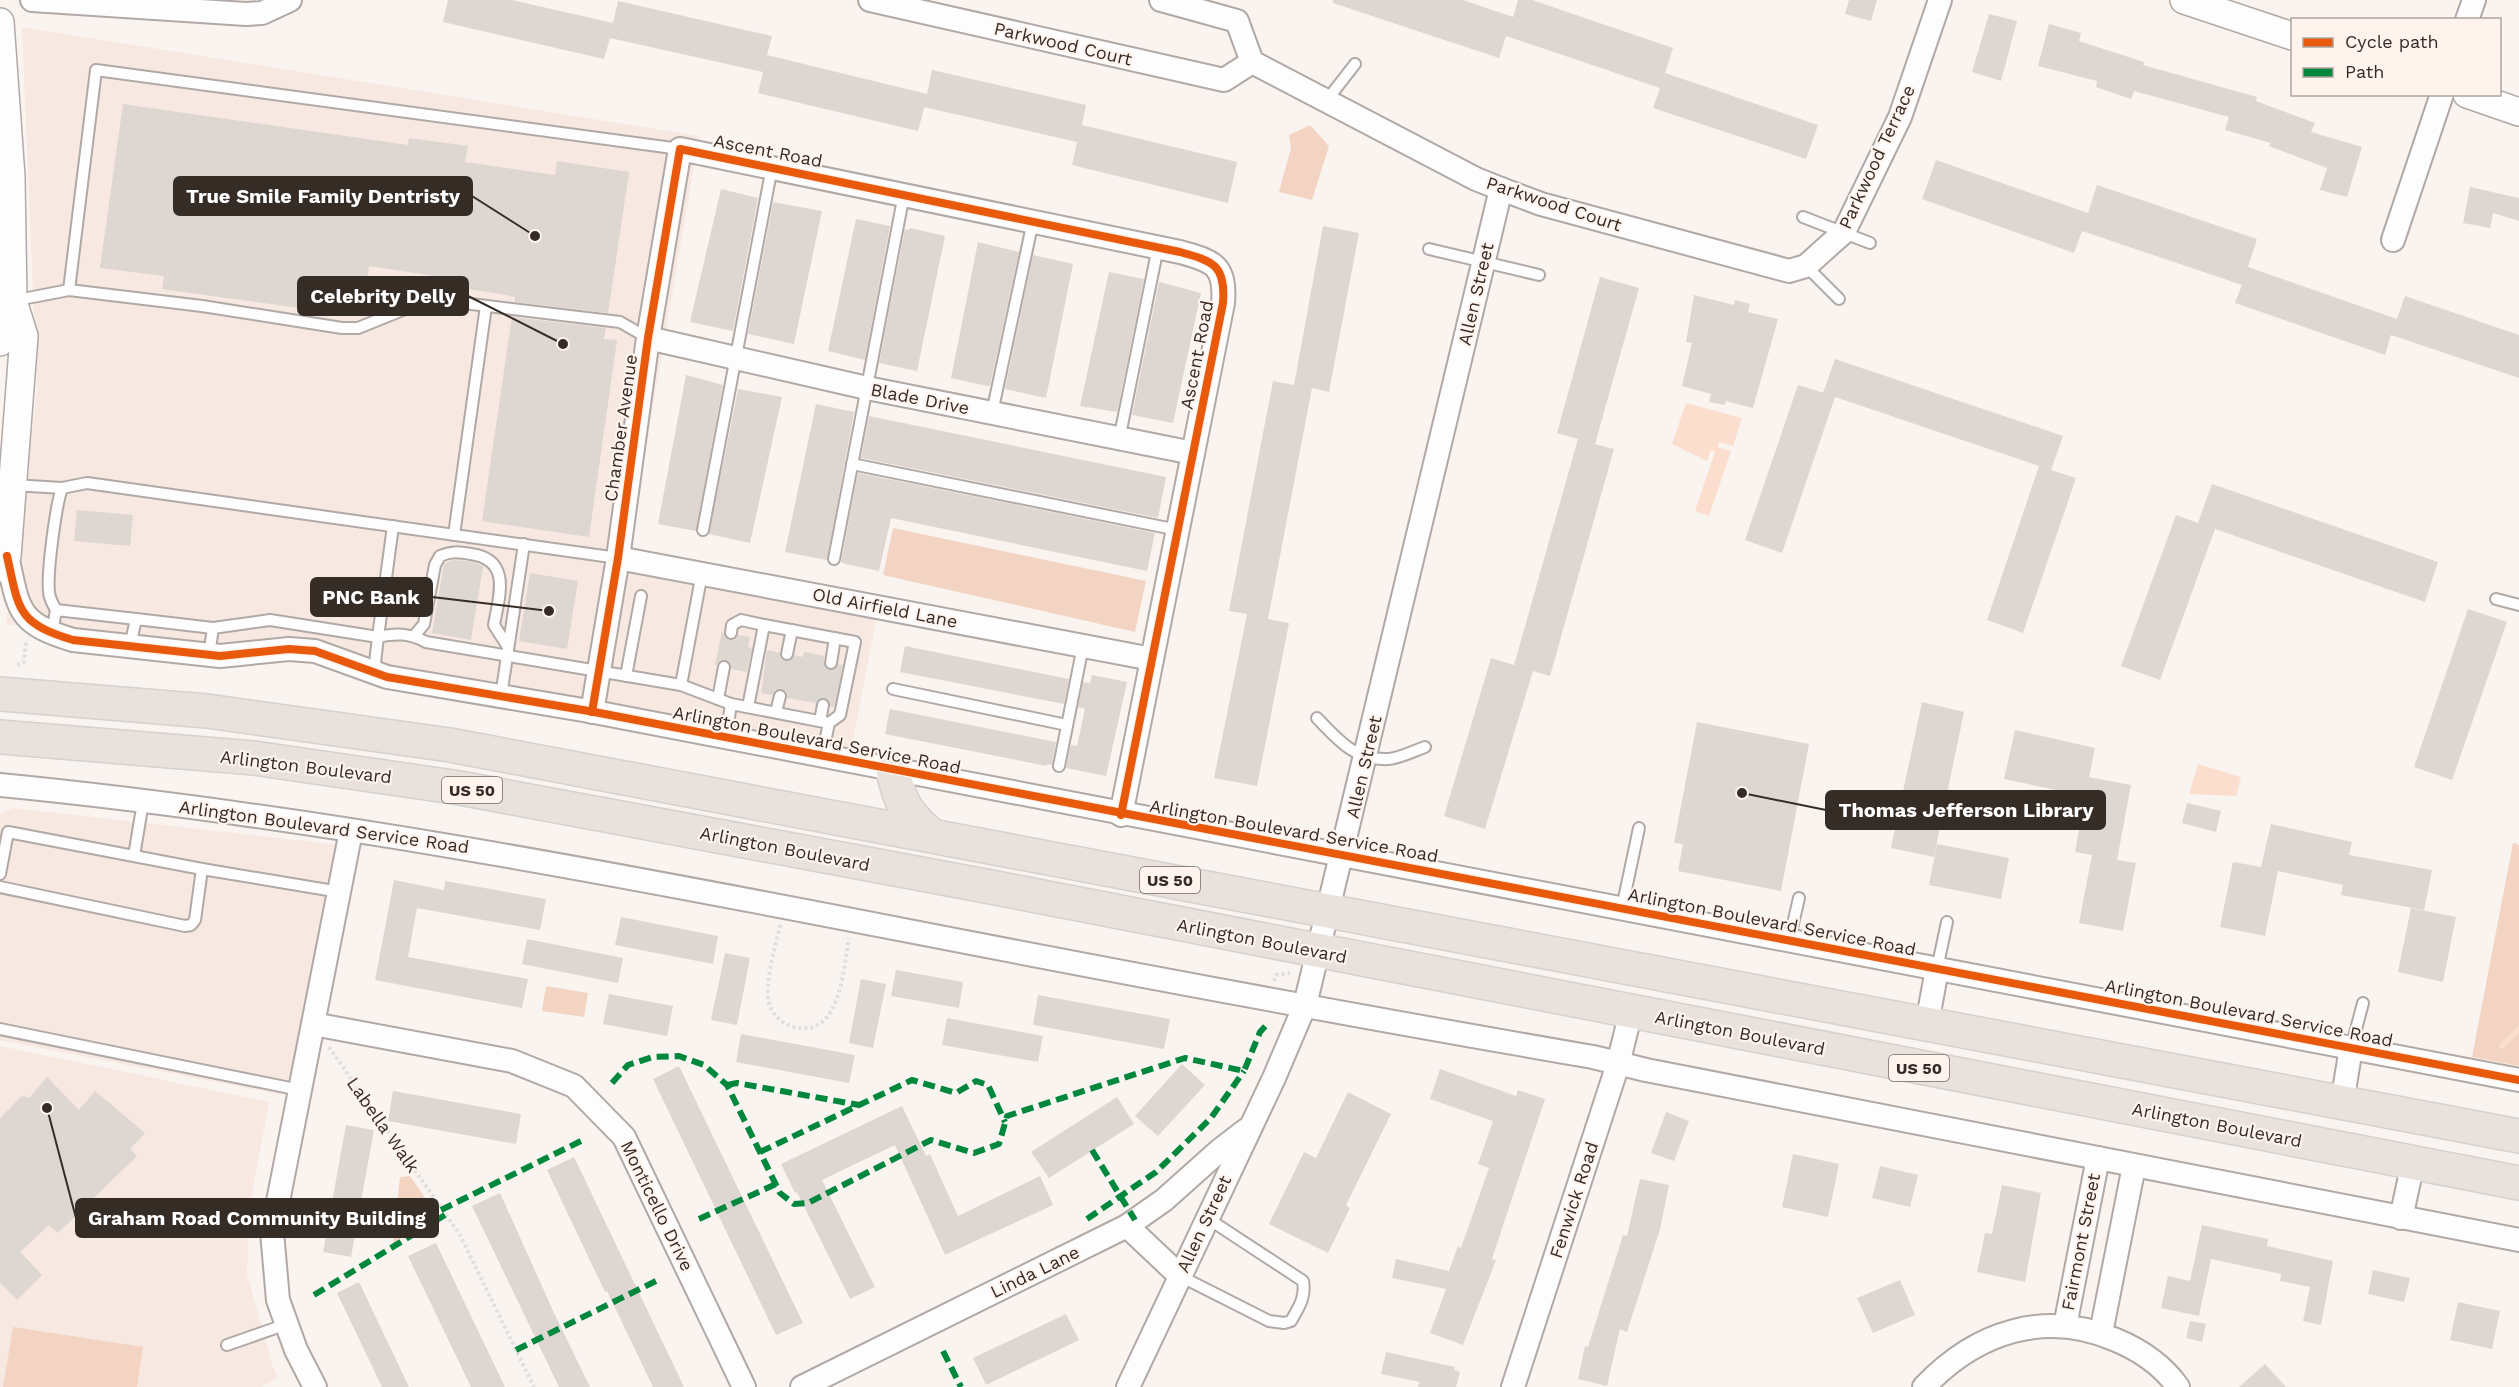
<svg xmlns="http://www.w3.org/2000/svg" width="2519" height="1387" viewBox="0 0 2519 1387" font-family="'Work Sans',sans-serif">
<rect width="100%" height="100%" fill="#faf4f1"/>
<g fill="#f7e8e1">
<polygon points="22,27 699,136 625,572 877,616 851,750 401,674 227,648 6,624 37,392"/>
<polygon points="13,808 349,846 299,1098 0,1040 0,813"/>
<polygon points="0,1046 269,1102 250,1204 247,1274 273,1367 278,1378 260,1387 0,1387"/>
</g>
<g fill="#f3d4c2">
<polygon points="1310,125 1329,146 1312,200 1279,192 1291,148 1289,135"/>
<polygon points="893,528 1146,581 1135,632 883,575"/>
<polygon points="2513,843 2519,845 2519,1066 2472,1057"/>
<polygon points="546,986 588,993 584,1017 542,1011"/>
<polygon points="410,1176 437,1215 393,1243 400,1177"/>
<polygon points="13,1327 143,1347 137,1387 3,1387"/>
</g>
<g fill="#fbdecd">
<polygon points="1686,403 1742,418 1733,446 1719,442 1718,447 1731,451 1709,516 1695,511 1715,452 1711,450 1707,461 1672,444"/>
<polygon points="2198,764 2241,777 2236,796 2189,794"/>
</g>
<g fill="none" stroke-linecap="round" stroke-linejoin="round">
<polyline stroke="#fbdecd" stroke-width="6" points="2502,1046 2519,1029"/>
</g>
<g fill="#ddd6d1">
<polygon points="448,0 512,0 613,23 618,1 772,36 767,55 927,94 932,70 1086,105 1082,125 1237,162 1228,203 1072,165 1077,142 924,107 926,101 918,131 758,93 763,72 610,38 604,59 443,22"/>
<polygon points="1333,0 1463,0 1513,17 1518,0 1532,0 1673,48 1665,73 1818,125 1806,159 1653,108 1660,88 1506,36 1499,58 1333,3"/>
<polygon points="1849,0 1877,0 1871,21 1845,14"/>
<polygon points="1989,14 2017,21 2001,81 1972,72"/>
<polygon points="2049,24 2081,33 2079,41 2144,62 2143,65 2257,97 2256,101 2315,123 2311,132 2362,147 2347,197 2320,190 2327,168 2269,146 2271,143 2225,130 2229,117 2134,91 2131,99 2096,87 2097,81 2038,66"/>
<polygon points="123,104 408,145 409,138 468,146 465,162 555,175 557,161 629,172 608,313 515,302 515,297 501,294 447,286 448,278 369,266 363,308 316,302 314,310 162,289 164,276 100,268"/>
<polygon points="1936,160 2088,213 2097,185 2257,239 2248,267 2397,319 2405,296 2519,335 2519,378 2391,335 2385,355 2235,303 2242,285 2082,231 2074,253 1922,199"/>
<polygon points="2470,187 2519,198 2519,221 2493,213 2490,228 2463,223"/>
<polygon points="721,189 758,198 733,331 690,322"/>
<polygon points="773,202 822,211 794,344 748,334"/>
<polygon points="856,219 890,226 865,360 828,351"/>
<polygon points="1323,226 1359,233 1329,392 1312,388 1268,619 1289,623 1257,786 1214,778 1247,614 1229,611 1273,381 1294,385"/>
<polygon points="910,228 945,236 917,371 879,363 905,229 909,230"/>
<polygon points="978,242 1019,252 990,386 987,386 951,378"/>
<polygon points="1033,255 1073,264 1046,398 1005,389"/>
<polygon points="1109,272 1144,279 1117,412 1080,406"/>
<polygon points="1600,277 1639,288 1595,444 1614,449 1550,676 1533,671 1485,829 1444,816 1491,658 1514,665 1578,439 1557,433"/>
<polygon points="1159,282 1201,293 1173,423 1132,415"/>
<polygon points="1694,295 1734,305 1735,300 1750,304 1748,312 1778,319 1753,408 1726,401 1725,405 1709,402 1711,394 1682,386 1692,343 1686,342"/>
<polygon points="512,317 606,328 604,339 617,340 589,537 482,521"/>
<polygon points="1835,359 2063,436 2051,470 2076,478 2023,633 1987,620 2039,466 1835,397 1782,553 1745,540 1798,385 1827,394 1823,393"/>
<polygon points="686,375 723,385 696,531 658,524"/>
<polygon points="738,389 782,397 750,543 709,534"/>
<polygon points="816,404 854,412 827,560 785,552"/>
<polygon points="869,416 1166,477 1158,518 861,458"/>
<polygon points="858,473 1155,533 1147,571 891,518 879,571 845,564 841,562"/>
<polygon points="2212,484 2438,562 2425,602 2215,529 2160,680 2121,666 2176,515 2198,523"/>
<polygon points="77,510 133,515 130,546 74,541"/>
<polygon points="452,560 469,561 483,566 471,640 432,633 444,564"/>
<polygon points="530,573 578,581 567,649 519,641"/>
<polygon points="2468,609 2507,622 2452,780 2414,767"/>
<polygon points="722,631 729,640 734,640 738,635 750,637 748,647 752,648 747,672 731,669 731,664 726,660 721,660 715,666"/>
<polygon points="905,646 1069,679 1064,704 900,672"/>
<polygon points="767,650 780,653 782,659 786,661 792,659 794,655 803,657 804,652 824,656 824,665 829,670 834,670 838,664 843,665 834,707 830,706 828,700 824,698 818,700 816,703 787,698 786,691 781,689 775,690 773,695 761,693"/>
<polygon points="1092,675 1127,682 1106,776 1066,768 1071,745 1077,746 1085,709 1078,707 1083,682 1090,683"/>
<polygon points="1922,702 1964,712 1934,857 1891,848"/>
<polygon points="890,709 1056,742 1052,765 1047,764 1047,766 885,734"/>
<polygon points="1697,722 1809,744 1781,891 1678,871 1683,844 1674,843"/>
<polygon points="2015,730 2095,748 2089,777 2131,785 2117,860 2136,863 2123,931 2079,923 2092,855 2075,852 2085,796 2004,779"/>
<polygon points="2187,803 2221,811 2216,832 2182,823"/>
<polygon points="2271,824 2352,842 2349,855 2432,870 2424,910 2341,895 2343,885 2278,871 2265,936 2220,927 2233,862 2261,867"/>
<polygon points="1937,844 2009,858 2001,899 1929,885"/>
<polygon points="394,880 444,890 445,881 546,899 540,930 417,908 408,957 528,979 522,1008 375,980"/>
<polygon points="2411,908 2456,917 2443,982 2398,972"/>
<polygon points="621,917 718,936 713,964 615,945"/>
<polygon points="527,939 623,958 618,983 522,964"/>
<polygon points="725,953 750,958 737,1025 711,1020"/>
<polygon points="896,970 963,982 959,1008 891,996"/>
<polygon points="861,979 886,984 873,1048 849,1043"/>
<polygon points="609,994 673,1006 667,1036 603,1024"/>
<polygon points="1038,995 1170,1019 1164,1049 1033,1025"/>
<polygon points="947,1018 1043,1036 1038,1062 942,1045"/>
<polygon points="741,1034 855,1055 849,1083 736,1062"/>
<polygon points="1182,1064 1205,1085 1158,1136 1135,1116"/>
<polygon points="679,1066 803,1323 776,1335 653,1079"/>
<polygon points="1440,1069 1516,1096 1518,1090 1545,1099 1492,1259 1496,1260 1463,1345 1430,1333 1446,1289 1392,1278 1396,1259 1449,1271 1458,1246 1461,1248 1489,1168 1478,1164 1493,1121 1430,1099"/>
<polygon points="47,1077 79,1110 95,1091 145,1133 130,1149 137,1156 58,1233 49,1225 20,1252 42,1275 17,1300 0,1283 0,1118 22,1096 29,1098"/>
<polygon points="393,1091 521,1114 516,1144 388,1121"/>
<polygon points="1348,1092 1391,1114 1346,1205 1350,1208 1328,1253 1269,1224 1304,1152 1316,1158"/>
<polygon points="1117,1097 1134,1124 1049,1178 1031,1152"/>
<polygon points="902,1106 926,1156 930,1154 958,1216 1040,1176 1053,1205 945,1255 895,1145 822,1180 875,1287 850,1299 797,1192 795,1193 781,1164"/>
<polygon points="1666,1112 1689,1121 1674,1161 1651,1153"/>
<polygon points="346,1125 374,1130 351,1257 323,1252"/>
<polygon points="1793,1154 1839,1164 1828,1217 1782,1207"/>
<polygon points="574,1157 642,1299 684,1387 653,1387 607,1291 605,1292 547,1170"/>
<polygon points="1880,1166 1918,1175 1910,1207 1872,1198"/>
<polygon points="1640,1179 1669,1185 1660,1229 1627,1332 1620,1329 1607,1386 1578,1379 1585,1346 1588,1347 1623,1235 1627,1236"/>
<polygon points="2002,1185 2041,1193 2025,1282 1977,1272 1985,1233 1992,1234"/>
<polygon points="500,1193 555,1315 590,1387 559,1387 472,1206"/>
<polygon points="2202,1225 2268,1239 2267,1246 2333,1261 2321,1325 2303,1321 2310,1287 2280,1281 2281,1274 2211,1259 2199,1316 2161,1308 2168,1276 2190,1281"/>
<polygon points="436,1243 505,1387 471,1387 408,1256"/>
<polygon points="2373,1270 2410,1278 2404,1302 2368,1294"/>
<polygon points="1900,1280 1915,1315 1873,1333 1857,1298"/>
<polygon points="359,1282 409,1387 382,1387 337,1293"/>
<polygon points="2458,1302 2500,1311 2492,1349 2450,1340"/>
<polygon points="1066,1314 1079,1340 986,1385 973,1358"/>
<polygon points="2190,1321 2206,1324 2202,1342 2186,1338"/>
<polygon points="1386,1352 1455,1367 1454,1370 1460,1372 1456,1387 1418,1387 1420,1382 1381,1374"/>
<polygon points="2265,1364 2286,1387 2239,1387"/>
</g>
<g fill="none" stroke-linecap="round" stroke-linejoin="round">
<g stroke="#b0a9a5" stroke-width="14">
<g id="service">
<polyline points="1327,100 1355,64"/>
<polyline points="1803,217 1870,243"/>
<polyline points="1429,249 1539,275"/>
<polyline points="1806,266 1839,299"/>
<polyline points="69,290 96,70 680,149"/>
<polyline points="12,301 69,290 202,306 342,328 358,328 430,299 620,322 648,338"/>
<polyline points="992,413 1033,221"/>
<polyline points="1119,440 1158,247"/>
<polyline points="852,464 1178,530"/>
<polyline points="13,485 62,488 87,483 618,558"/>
<polyline points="703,530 772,167"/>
<polyline points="454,535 486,306"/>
<polyline points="834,559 904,194"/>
<polyline points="2496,599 2519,605"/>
<path d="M 56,610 C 54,606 51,601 50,597 C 45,581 56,505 62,488"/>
<polyline points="52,633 56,610 136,619"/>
<polyline points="731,633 732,625 741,620 764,625"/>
<path d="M 414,636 L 424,624 L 435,565 L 440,556 C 451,551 459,552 471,554 C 512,560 499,596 494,625 L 508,647"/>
<polyline points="130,646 136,619 213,628 270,620 378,637 393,526"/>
<polyline points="787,654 792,630"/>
<polyline points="209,655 213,628"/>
<polyline points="831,663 835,638"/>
<path d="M 374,672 L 378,637 C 396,633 409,633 426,642 L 681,685 L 731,704 L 829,723"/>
<polyline points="626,676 641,596"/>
<polyline points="681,685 702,573"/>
<polyline points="893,689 1067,725"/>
<polyline points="501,696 524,544"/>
<polyline points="718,699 724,667"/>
<polyline points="748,707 764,625 855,642 840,715 829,723 822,756"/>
<polyline points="776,712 780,696"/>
<path d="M 1317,718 C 1338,740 1355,761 1389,759 C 1400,758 1414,751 1425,747"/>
<polyline points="820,721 823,705"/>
<polyline points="726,738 731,704"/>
<polyline points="1059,766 1083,646"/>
<polyline points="134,856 143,802"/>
<polyline points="0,874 8,832 202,869 340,892"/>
<polyline points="0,887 185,926 191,925 195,920 202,869"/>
<polyline points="1622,908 1639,828"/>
<polyline points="1789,941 1799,898"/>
<polyline points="1937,969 1947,922"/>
<polyline points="0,1029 300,1090"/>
<polyline points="2351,1048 2363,1003"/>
<path d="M 1180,1276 L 1269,1321 L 1284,1323 L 1291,1321 C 1299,1307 1306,1297 1303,1281 L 1207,1218"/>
<polyline points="227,1345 287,1324"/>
</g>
</g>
<g stroke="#b0a9a5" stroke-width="26">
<g id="minor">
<polyline points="32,0 246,14 262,13 290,0"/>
<polyline points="870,0 1224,80 1252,62"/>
<polyline points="1161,0 1237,21 1252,62 1476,179 1501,189 1541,204 1789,271 1806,266 1844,232 1900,117 1940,0"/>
<polyline points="2467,20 2474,0"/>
<polyline points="2393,240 2442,94"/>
<polyline points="648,338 867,388 1193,453"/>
<path d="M 7,556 C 19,609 16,623 73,640 L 220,656 L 289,649 L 315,651 L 387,677 L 589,711 L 2519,1080"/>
<polyline points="618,558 1152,659"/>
<path d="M 592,712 L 618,558 L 648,338 L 680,149 L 1180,252 C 1213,261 1226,265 1223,303 L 1121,815"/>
<path d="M 0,785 C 308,815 611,873 914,932 C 1140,976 1366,1018 1593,1057 L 1646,1070 L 2519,1240"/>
<polyline points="313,1024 512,1061 574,1086 624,1137 744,1387"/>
<polyline points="1927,1024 1937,969"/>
<polyline points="2342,1103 2351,1048"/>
<polyline points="2401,1218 2413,1163"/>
<polyline points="1127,1226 1180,1276"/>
<polyline points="2065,1326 2098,1158"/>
<polyline points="2101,1333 2134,1166"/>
<polyline points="315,1387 296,1350 278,1300 272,1232 351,831"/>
<polyline points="802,1387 1127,1226 1164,1200 1220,1150 1246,1130"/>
<polyline points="1128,1387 1274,1078 1305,1005 1501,189"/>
<polyline points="1513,1387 1618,1064 1631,1012"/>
<path d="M 1924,1387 C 1976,1332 2045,1309 2116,1340 C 2140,1350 2163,1366 2178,1387"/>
</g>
</g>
<g stroke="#b0a9a5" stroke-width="30">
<g id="tertiary">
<polyline points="2184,0 2292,36"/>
<polyline points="0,22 11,177 13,301 24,336 7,556 0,568"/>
<polyline points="2467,94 2519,112"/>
<polyline points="0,342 13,301"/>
</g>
</g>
<g stroke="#d5d1cf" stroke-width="36">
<g id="trunk">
<polyline points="0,694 207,711 450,745 2519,1136"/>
<polyline points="0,737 254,758 460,788 991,887 2519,1183"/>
<path d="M 893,770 C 899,801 906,813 930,834"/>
</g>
</g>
<g stroke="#e1dfdd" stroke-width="4" stroke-dasharray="3 3" stroke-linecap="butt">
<polyline points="17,665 24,662 26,641"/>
<path d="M 780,925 C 776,945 764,983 769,1003 C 772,1015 782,1024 794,1027 C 841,1039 843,969 849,938"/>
<polyline points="1274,981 1276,975 1290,973"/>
<polyline points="329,1047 460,1235 534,1387"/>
</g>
<use href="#service" stroke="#fefdfd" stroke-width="10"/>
<use href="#minor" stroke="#fefdfd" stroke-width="22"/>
<use href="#tertiary" stroke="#fefdfd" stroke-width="27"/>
<use href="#trunk" stroke="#e8e1dc" stroke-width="33"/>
<g stroke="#00873e" stroke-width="6" stroke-dasharray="12 6" stroke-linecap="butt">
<polyline points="612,1083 628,1065 653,1057 679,1056 704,1065 727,1085 780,1193 794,1204 808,1203 931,1140 974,1153 999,1144 1007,1116 1185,1058 1244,1071 1260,1032 1269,1022"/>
<polyline points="727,1085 737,1083 859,1105"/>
<polyline points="1092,1150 1135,1220"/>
<polyline points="760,1152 912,1080 956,1093 976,1081 988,1085 1005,1122"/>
<polyline points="441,1210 585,1139"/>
<polyline points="699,1219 776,1184"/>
<polyline points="1087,1219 1156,1172 1211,1118 1244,1071"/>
<polyline points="314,1295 445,1215"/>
<polyline points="516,1350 660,1279"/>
<polyline points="943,1351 961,1387"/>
</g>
<g stroke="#fef3ed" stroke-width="11">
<g id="cycleway">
<path d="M 7,556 C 19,609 16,623 73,640 L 220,656 L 289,649 L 315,651 L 387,677 L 589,711 L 2519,1080"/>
<path d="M 592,712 L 618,558 L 648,338 L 680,149 L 1180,252 C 1213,261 1226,265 1223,303 L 1121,815"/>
</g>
</g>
<use href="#cycleway" stroke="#e8590c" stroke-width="8"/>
</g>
<g text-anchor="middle" stroke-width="4.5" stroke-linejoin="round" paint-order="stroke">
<g fill="#fef3ed" stroke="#726862" stroke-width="1.5">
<rect x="442" y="777" width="60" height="26" rx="4.5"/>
<rect x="1140" y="867" width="60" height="26" rx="4.5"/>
<rect x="1889" y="1055" width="60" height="26" rx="4.5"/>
</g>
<g font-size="16" font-weight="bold" fill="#362c26">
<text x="472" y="796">US 50</text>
<text x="1170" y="886">US 50</text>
<text x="1919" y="1074">US 50</text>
</g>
<g font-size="18" fill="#362c26" stroke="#fef3ed">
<text transform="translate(1063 44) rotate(13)" y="6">Parkwood Court</text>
<text transform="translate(768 151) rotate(11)" y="6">Ascent Road</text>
<text transform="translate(1877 157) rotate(-65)" y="6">Parkwood Terrace</text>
<text transform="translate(1554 204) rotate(18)" y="6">Parkwood Court</text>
<text transform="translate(1476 294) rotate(-77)" y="6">Allen Street</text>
<text transform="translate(1197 355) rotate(-79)" y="6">Ascent Road</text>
<text transform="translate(920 399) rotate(11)" y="6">Blade Drive</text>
<text transform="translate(621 428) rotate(-82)" y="6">Chamber Avenue</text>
<text transform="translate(885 608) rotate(11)" y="6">Old Airfield Lane</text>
<text transform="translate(817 740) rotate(11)" y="6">Arlington Boulevard Service Road</text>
<text transform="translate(306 767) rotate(7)" y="6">Arlington Boulevard</text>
<text transform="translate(1364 767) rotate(-77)" y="6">Allen Street</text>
<text transform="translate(324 827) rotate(8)" y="6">Arlington Boulevard Service Road</text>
<text transform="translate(1294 831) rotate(10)" y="6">Arlington Boulevard Service Road</text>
<text transform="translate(785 849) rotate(11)" y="6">Arlington Boulevard</text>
<text transform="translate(1772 922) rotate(11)" y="6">Arlington Boulevard Service Road</text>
<text transform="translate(1262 941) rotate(11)" y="6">Arlington Boulevard</text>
<text transform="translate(2249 1013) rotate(11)" y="6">Arlington Boulevard Service Road</text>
<text transform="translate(1740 1033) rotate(11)" y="6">Arlington Boulevard</text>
<text transform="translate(383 1125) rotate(55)" y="6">Labella Walk</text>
<text transform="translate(2217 1125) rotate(11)" y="6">Arlington Boulevard</text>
<text transform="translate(1574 1200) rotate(-72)" y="6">Fenwick Road</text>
<text transform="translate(657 1206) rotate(64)" y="6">Monticello Drive</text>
<text transform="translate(1204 1224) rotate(-65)" y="6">Allen Street</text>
<text transform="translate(2081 1242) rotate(-79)" y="6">Fairmont Street</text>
<text transform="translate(1035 1272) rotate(-26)" y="6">Linda Lane</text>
</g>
</g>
<path fill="none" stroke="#362c26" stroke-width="2" d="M535 236L472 196M563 344L468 296M549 611L432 597M1742 793L1826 810M47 1108L76 1218"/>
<g fill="#362c26" stroke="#fef3ed" stroke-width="2">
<circle cx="535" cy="236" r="6"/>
<circle cx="563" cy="344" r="6"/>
<circle cx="549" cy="611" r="6"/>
<circle cx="1742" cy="793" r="6"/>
<circle cx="47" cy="1108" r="6"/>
</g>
<g fill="#362c26" stroke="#362c26" stroke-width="2">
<rect x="174" y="177" width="298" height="38" rx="6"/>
<rect x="298" y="277" width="170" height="38" rx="6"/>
<rect x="311" y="578" width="121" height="38" rx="6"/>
<rect x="1826" y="791" width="279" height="38" rx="6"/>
<rect x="76" y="1199" width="362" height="38" rx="6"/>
</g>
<g font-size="20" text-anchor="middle" font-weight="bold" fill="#fff">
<text x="323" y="203">True Smile Family Dentristy</text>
<text x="383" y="303">Celebrity Delly</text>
<text x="371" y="604">PNC Bank</text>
<text x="1966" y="817">Thomas Jefferson Library</text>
<text x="257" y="1225">Graham Road Community Building</text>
</g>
<rect x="2291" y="18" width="210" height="78" fill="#fef3ed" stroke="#aea39d" stroke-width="1.5"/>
<rect x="2303" y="38" width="30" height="9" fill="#e8590c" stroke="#aea39d" stroke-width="1.5"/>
<text x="2345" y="48" font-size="18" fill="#362c26">Cycle path</text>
<rect x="2303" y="68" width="30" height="9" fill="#00873e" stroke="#aea39d" stroke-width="1.5"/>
<text x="2345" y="78" font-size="18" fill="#362c26">Path</text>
</svg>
